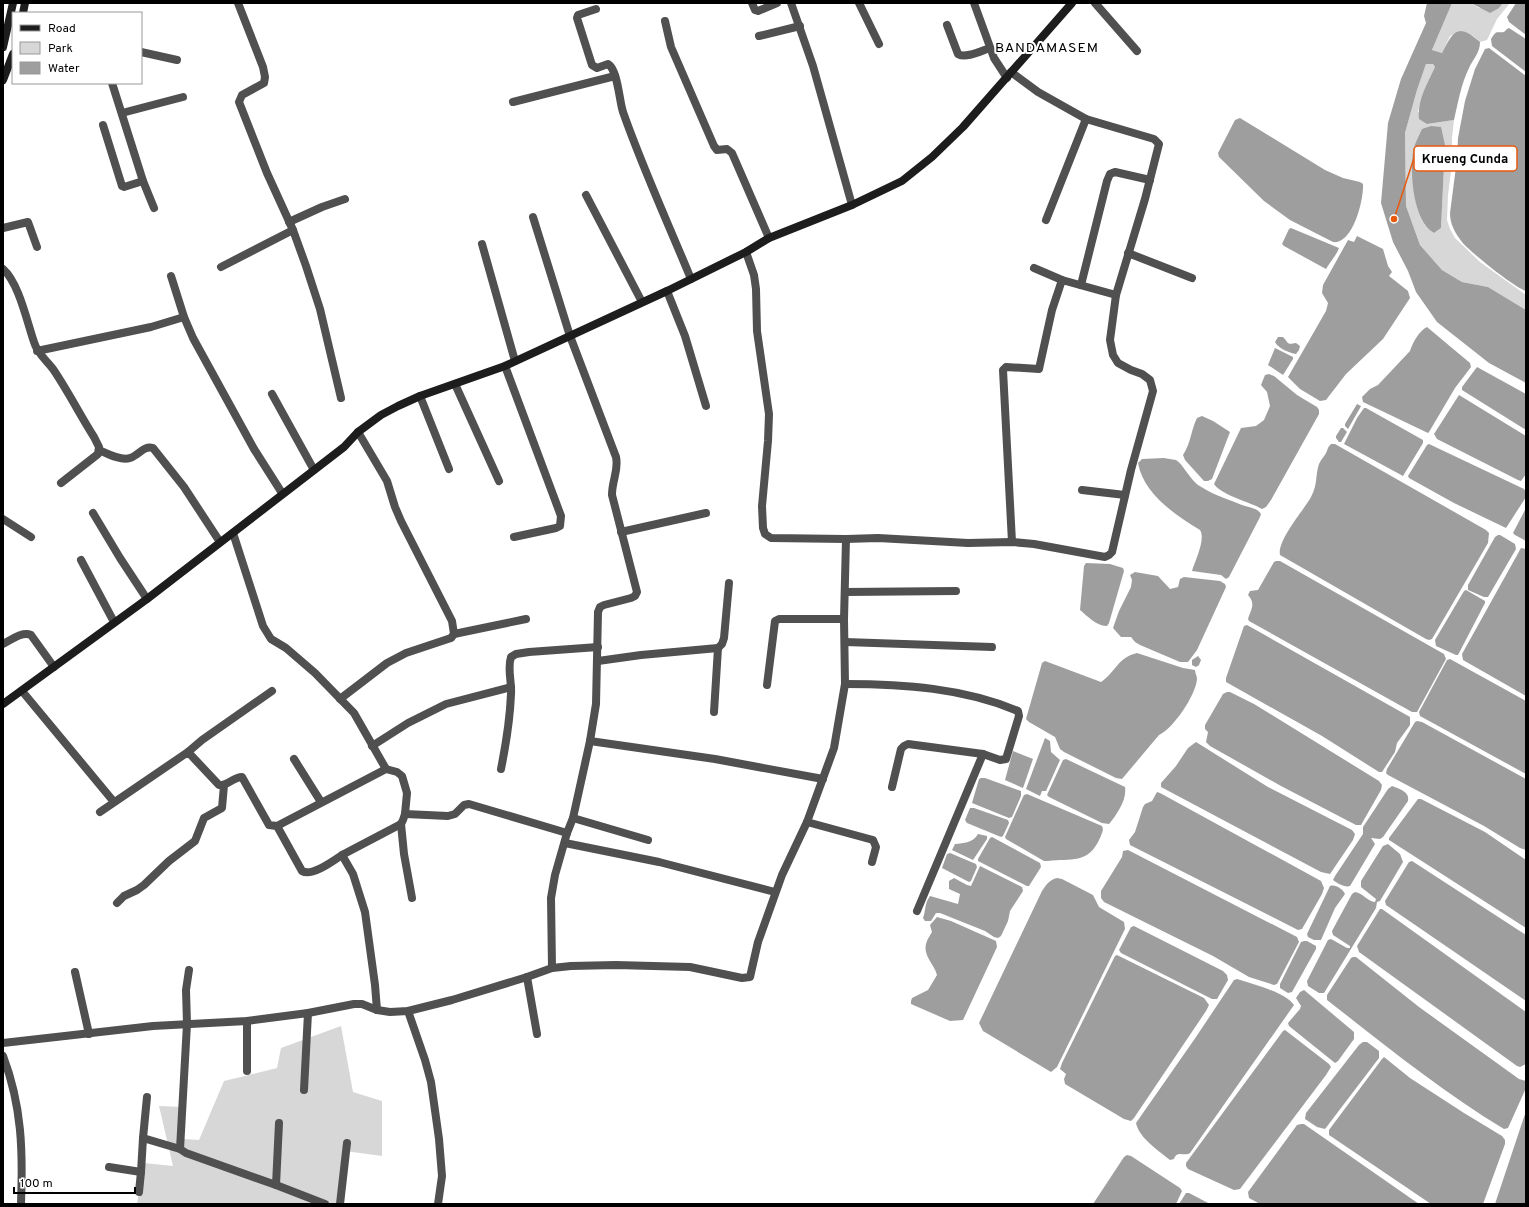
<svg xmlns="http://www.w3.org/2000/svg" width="1529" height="1207" viewBox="0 0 1529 1207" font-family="Overpass,sans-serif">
<rect width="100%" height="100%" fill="#fff"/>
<g fill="#d7d7d7" fill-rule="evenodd">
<polygon points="1452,3 1471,3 1479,8 1499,8 1503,3 1510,3 1497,19 1487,40 1480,42 1473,36 1462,31 1450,36 1442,53 1432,50"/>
<path d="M 1426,64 L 1433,64 L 1435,67 L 1426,86 L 1418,111 L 1427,124 L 1454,120 L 1452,138 L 1452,163 L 1448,195 L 1447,220 L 1450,229 L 1455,238 L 1480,262 L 1526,295 L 1526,310 L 1488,287 L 1462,282 L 1442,270 L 1420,245 L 1406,206 L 1405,133 L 1417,90 ZM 1445,145 L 1441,228 L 1434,233 C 1411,221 1413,174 1413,151 Z"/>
<polygon points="341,1026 353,1092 382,1101 382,1156 345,1151 344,1204 137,1204 144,1163 173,1166 159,1106 183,1107 184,1139 199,1140 224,1081 277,1068 281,1048"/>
</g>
<g fill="#9e9e9e">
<path d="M 1427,3 L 1452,3 L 1432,50 L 1442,53 C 1453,31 1458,22 1480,42 C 1480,53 1473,59 1469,68 C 1461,84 1458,103 1454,120 L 1427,124 L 1419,119 C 1417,101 1427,84 1435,67 L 1433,64 L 1426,64 L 1417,90 L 1405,133 L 1406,206 L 1420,245 L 1442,270 L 1462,282 L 1488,287 L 1526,310 L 1526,383 L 1489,363 L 1437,322 L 1416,292 L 1408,271 L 1393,242 L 1381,203 L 1388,123 L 1401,79 L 1426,23 L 1424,16 Z"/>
<polygon points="1471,3 1503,3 1499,8 1490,13"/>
<polygon points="1516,3 1526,3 1526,35 1509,22 1507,17"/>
<path d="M 1509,28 L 1526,39 L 1526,72 L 1492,46 L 1491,39 C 1497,30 1495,33 1504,32 L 1507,29 Z"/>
<path d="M 1489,48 L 1526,76 L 1526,291 C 1515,288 1469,251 1462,242 C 1455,233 1450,224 1450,213 L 1457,159 L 1458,138 L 1465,101 L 1475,69 L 1485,49 Z"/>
<path d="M 1240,118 L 1325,170 L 1343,178 L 1360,182 L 1363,184 C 1364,199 1353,245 1333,242 L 1290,220 L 1264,201 L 1219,157 L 1218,153 L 1235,120 Z"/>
<path d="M 1431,126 L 1441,127 L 1445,145 L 1441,228 L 1434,233 C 1413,222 1410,174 1413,152 C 1414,145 1419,136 1422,129 Z"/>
<path d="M 1291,228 L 1339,248 C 1336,256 1330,262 1326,269 L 1284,246 L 1282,244 L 1289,229 Z"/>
<polygon points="1357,236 1383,249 1388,266 1392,272 1389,276 1408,291 1410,298 1383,339 1346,374 1326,400 1320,401 1300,389 1288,377 1326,311 1328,303 1322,293 1323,285 1348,240 1354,242"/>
<path d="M 1427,327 L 1470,363 L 1471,367 L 1455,388 L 1429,432 L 1428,433 L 1363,402 L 1362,397 L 1370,389 L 1378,385 L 1410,351 C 1413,342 1419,331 1427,327 Z"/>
<path d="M 1278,337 L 1283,337 C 1289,343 1286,345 1296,343 L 1300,346 L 1299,350 L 1296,354 C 1289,353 1278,348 1275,342 Z"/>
<polygon points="1275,348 1293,357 1293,359 1283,375 1268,365"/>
<polygon points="1477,367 1526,394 1526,430 1462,390 1462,387"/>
<path d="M 1269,374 L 1274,376 L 1297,395 L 1317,407 L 1319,410 L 1319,414 L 1271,500 L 1266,507 L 1262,509 C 1250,502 1221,495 1214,484 L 1241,428 L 1256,426 L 1264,420 L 1270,406 L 1267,392 L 1261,385 L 1265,375 Z"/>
<polygon points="1459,395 1526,436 1526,474 1521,481 1518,480 1437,439 1434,434"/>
<polygon points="1357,404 1361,406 1360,408 1348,429 1345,426 1345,424"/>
<polygon points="1364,408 1366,408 1423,440 1423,443 1403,476 1344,444 1357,418"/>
<path d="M 1202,416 L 1213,421 L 1230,432 L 1212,479 L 1208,481 L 1204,481 L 1185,460 L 1183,455 C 1191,443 1191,430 1197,418 Z"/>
<polygon points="1341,428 1343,428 1347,432 1341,442 1339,442 1336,438 1336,436"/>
<path d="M 1331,444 L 1335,444 L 1486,530 L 1489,533 L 1488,543 L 1432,639 L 1429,640 L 1426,639 L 1280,555 C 1277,540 1304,510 1311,497 C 1318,484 1315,476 1319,464 C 1321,459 1325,456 1327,451 C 1328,448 1328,447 1331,444 Z"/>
<polygon points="1429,444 1524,489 1526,492 1526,497 1506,528 1454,503 1409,478 1408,476 1427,445"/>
<path d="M 1164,458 C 1167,459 1172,459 1176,460 C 1182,463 1190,479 1198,485 C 1210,493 1224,498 1237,503 C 1245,507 1257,507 1261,514 L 1260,517 L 1229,577 L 1226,579 L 1221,575 L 1192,571 C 1195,561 1206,539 1200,530 C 1176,516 1143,493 1138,463 L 1142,459 Z"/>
<polygon points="1526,508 1526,541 1515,535 1513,533"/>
<polygon points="1498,535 1500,535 1515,544 1516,549 1488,597 1484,597 1468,590 1468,585 1495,537"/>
<polygon points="1521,548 1526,549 1526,696 1463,660 1462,654"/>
<path d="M 1276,561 L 1280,561 L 1444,654 L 1446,659 L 1417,712 L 1412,712 L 1249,621 L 1248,619 C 1251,609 1256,604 1248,595 L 1250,591 L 1258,590 L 1274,562 Z"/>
<path d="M 1086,563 L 1110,564 L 1123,568 L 1124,571 L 1109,623 L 1107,626 C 1098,627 1087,616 1080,610 L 1084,566 Z"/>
<polygon points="1135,572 1158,576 1170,589 1178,587 1180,579 1184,577 1220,581 1225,584 1226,587 1197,650 1188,662 1180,662 1140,645 1135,642 1131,637 1121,637 1113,628 1119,611 1131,587 1132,580 1130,575"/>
<polygon points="1466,590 1485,601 1485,603 1458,655 1456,655 1436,646 1435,640 1464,591"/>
<polygon points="1247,625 1410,717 1410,725 1397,743 1395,752 1382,772 1379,772 1322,736 1226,682 1226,678 1244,626"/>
<path d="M 1137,653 L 1183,668 L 1195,670 C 1195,673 1197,676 1197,679 C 1196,695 1173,729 1159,735 L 1122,779 L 1116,778 L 1064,752 L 1060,749 L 1055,737 L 1029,722 L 1026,719 L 1042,663 L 1045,661 L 1101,682 C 1115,673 1118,657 1137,653 Z"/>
<polygon points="1198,656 1201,660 1199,665 1196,667 1192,665 1192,660"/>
<polygon points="1450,659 1526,701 1526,774 1420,716 1419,712 1447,660"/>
<polygon points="1227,692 1230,692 1254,704 1379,781 1382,785 1381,790 1361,825 1356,825 1281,786 1210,746 1206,742 1208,732 1205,729 1205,725 1223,694"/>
<polygon points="1417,721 1422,722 1526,779 1526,850 1520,848 1484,826 1388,775 1386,773 1387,769 1415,722"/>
<polygon points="1045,738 1050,741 1051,752 1060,760 1046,791 1042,791 1040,796 1026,789"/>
<polygon points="1196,742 1268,787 1352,830 1355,834 1353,840 1330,874 1321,872 1161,787 1161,783 1176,766 1188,748"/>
<polygon points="1013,751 1033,759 1023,788 1005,780"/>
<path d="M 1066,759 L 1125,787 C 1127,800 1117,814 1109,824 L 1102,823 L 1049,797 L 1047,795 L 1063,760 Z"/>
<polygon points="981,778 985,778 1021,791 1021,796 1012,817 1009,818 972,803 979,779"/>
<path d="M 1392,786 C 1400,789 1410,792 1408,801 L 1383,837 L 1380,839 L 1371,838 L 1375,844 L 1350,886 C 1345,888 1337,883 1333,880 L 1335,876 L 1363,834 L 1363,827 L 1388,789 Z"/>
<polygon points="1157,792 1160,793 1321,881 1324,888 1322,894 1302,929 1298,930 1130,845 1129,840 1135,832 1143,807 1145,804 1152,801"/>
<path d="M 1027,794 L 1102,826 C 1104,830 1102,833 1100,838 C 1088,865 1071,858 1048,861 L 1044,861 L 1006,839 L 1005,837 L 1023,797 L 1024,795 Z"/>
<polygon points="1418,799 1421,799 1485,832 1526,860 1526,928 1389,840 1389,838"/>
<polygon points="970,808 974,808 1008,820 1009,823 1003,836 1001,837 967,823 965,820"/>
<path d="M 978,834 L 987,836 L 987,839 L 973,860 L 952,850 L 955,844 C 964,843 973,843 978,834 Z"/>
<polygon points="992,837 1040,863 1041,867 1029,886 1027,886 978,861 978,859 990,838"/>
<path d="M 1388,844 L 1400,854 L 1403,862 L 1380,901 L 1377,902 L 1376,908 L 1324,993 L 1319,993 L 1308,986 L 1307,981 L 1328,940 L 1331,939 L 1347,948 L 1350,948 L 1350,946 L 1333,935 L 1332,931 L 1352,894 L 1355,892 C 1363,893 1368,902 1375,902 L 1376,899 L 1361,887 L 1361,881 L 1383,846 Z"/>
<polygon points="1128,850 1297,937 1299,942 1277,984 1274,985 1249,977 1213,956 1104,902 1101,898 1101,891 1122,857 1123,851"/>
<polygon points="950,853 976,864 977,867 971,881 969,882 942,868 947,854"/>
<polygon points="1412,861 1526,935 1526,1001 1386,905 1385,901 1409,862"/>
<path d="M 980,866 L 1022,887 L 1023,891 L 1010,911 L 1008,921 L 1001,936 L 998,938 L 994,937 L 985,931 L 940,913 L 936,913 L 931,921 L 925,921 L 923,918 C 926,911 924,904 930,896 L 958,904 L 960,894 L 949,889 L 949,881 L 954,878 L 967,885 L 971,886 Z"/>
<path d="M 1057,878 L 1062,879 L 1093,895 L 1099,907 L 1124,922 L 1125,929 L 1057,1067 L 1051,1072 L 983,1031 L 979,1023 L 1042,891 C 1047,884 1049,880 1057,878 Z"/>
<path d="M 1330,886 C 1335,884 1343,889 1345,894 L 1335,908 L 1321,940 L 1314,940 L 1308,937 L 1307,934 Z"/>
<polygon points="1380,909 1382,909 1526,1012 1526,1064 1520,1067 1517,1066 1359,952 1357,946"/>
<path d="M 937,917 L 951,921 L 996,941 L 997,947 L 963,1020 L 950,1021 L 911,1004 L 911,1001 L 912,998 L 928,990 L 937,975 C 934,964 923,956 926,944 C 927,939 930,936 932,932 L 930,925 Z"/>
<polygon points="1134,926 1223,971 1227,975 1228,980 1217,999 1212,999 1121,953 1119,950 1131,927"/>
<polygon points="1304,941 1307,941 1316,946 1316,949 1292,992 1288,993 1280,988 1280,984 1301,942"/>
<polygon points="1117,955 1204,998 1209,1005 1206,1011 1134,1118 1131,1121 1124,1119 1065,1084 1064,1079 1066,1074 1060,1069 1062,1063 1115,956"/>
<path d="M 1353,957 L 1356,957 L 1419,1007 L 1519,1079 L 1526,1081 L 1526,1088 L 1508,1128 L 1504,1129 C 1441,1091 1385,1045 1327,1000 L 1327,995 L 1351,958 Z"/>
<path d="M 1237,979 C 1252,984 1285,992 1294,1005 L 1190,1153 C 1184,1157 1177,1150 1174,1159 L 1170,1160 C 1159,1151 1139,1138 1136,1123 L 1196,1037 L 1234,980 Z"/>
<polygon points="1304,990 1354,1032 1354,1039 1338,1061 1335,1063 1289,1026 1288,1023 1300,1009 1301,1006 1296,998 1300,992"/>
<polygon points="1285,1030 1329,1064 1331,1067 1326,1075 1240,1189 1234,1190 1188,1169 1186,1166 1186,1163 1283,1031"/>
<polygon points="1363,1042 1367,1042 1379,1051 1379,1058 1325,1129 1317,1127 1305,1119 1306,1113 1359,1045"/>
<polygon points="1384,1057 1410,1078 1464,1113 1502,1136 1505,1140 1505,1144 1483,1204 1431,1204 1329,1135 1329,1130 1382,1059"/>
<polygon points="1526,1112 1526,1204 1495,1204 1524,1117"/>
<polygon points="1301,1124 1304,1124 1419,1204 1260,1204 1249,1198 1248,1192 1297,1125"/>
<polygon points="1127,1155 1131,1156 1180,1188 1182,1191 1176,1204 1093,1204 1124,1157"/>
<polygon points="1186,1193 1189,1193 1210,1204 1179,1204"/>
</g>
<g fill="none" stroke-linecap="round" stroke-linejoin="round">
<g stroke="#505050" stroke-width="8">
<polyline points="752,3 755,10 758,11 777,3"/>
<polyline points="791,3 813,66 852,205"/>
<polyline points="859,3 879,44"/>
<polyline points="974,3 994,58 1007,78"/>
<polyline points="1095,3 1137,51"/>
<path d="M 596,9 L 578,15 L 577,18 L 592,65 L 597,68 L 608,64 C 618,70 619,100 623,112 C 643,169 668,223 691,279"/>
<polyline points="665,21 671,47 714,146 717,150 727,149 732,153 769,238"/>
<path d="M 947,25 L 958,54 C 966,59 981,51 990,48"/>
<polyline points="759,36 800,26"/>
<polyline points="141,52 177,60"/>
<polyline points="112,83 143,181 154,208"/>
<polyline points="513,102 615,76"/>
<polyline points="122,113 183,97"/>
<polyline points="103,125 122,186 124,187 143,181"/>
<polyline points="586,195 642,302"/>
<path d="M 533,217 L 570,336 L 616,457 C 619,470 612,480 612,495 L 637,592 L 635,596 L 631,598 L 604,605 L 600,607 L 598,612 L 596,704 L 590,741 L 573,818 L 567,833 L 555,875 L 551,898 L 552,968"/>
<polyline points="1046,220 1086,119"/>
<polyline points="289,222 322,207 345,199"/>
<polyline points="3,228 28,222 37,247"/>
<polyline points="293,230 306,266 320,309 341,398"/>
<polyline points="482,244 515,361"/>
<polyline points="1128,253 1192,278"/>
<polyline points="221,267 293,230 267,173 239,102 242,95 264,83 265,77 263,67 238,3"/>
<polyline points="1034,268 1062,280"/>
<path d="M 3,269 C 19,283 27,322 34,342 C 37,353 46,360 53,369 C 68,391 80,415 94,437 L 99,447 L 98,454 L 61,483"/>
<polyline points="171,276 184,317 193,338 254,449 282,493"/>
<polyline points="1081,285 1107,181 1110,174 1115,172 1150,180"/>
<polyline points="667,291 685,336 706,406"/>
<polyline points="37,351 151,327 184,317"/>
<polyline points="505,366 561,516 560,526 556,528 514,537"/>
<polyline points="455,384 499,481"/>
<polyline points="272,394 314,470"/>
<polyline points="420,396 449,469"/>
<path d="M 99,450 C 108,454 121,461 130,458 C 139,455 144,445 153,448 L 184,487 L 220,542"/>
<polyline points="1082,490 1125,495"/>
<polyline points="93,513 120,558 147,599"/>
<polyline points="3,519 31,537"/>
<polyline points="621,532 706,513"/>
<polyline points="233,533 263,626 271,639 286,648 315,673 354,713 386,769 397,772 402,776 407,793 405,814 403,820 401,824 342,855 353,874 365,912 375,985 377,1010"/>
<polyline points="846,539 878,538 968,543 1012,542 1034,544 1105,557 1109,555 1112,552 1131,470 1153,391 1150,380 1142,374 1131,370 1118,363 1113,355 1110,340 1116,295 1145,199 1159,144 1154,139 1086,119 1038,92 1011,72"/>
<polyline points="1012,542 1003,370 1006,367 1039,369 1052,310 1062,280 1116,295"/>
<polyline points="81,560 114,622"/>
<polyline points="845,592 956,591"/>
<polyline points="454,634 526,619"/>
<polyline points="845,642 992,647"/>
<path d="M 3,644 C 11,640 22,631 31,635 L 54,667"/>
<polyline points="598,661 641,655 718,648 722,644 724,638 729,583"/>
<path d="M 845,684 C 903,684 964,688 1018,711 L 1019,716 L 1006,759 L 1000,760 L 983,754 L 908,744 L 904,746 L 901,749 L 892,787"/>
<polyline points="767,685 775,621 779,619 844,619"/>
<polyline points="22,691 114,802"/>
<polyline points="340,699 387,663 406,653 451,638 454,634 452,621 401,521 395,507 387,481 358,432"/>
<polyline points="714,712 718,648"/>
<polyline points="590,741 715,759 823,779"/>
<polyline points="372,746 408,723 446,704 511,687"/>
<polyline points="188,752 202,740 272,691"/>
<polyline points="294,759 321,802"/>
<path d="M 501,769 C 506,744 510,719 511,694 C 512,682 507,669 511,657 L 516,654 L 529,652 L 598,647"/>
<path d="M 100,812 L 188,752 L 219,785 C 228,786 233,777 242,777 L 269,825 L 277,826 L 302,871 C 312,877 333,861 342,855"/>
<polyline points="405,814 448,816 455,814 464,805 469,804 567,833"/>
<polyline points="573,818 648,840"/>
<polyline points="807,822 873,840 876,847 872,862"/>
<polyline points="401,824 404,854 412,898"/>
<polyline points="277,826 386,769"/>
<polyline points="565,843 659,862 775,892"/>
<polyline points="117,903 124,896 137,890 144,885 169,861 195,841 204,818 222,808 224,785"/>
<polyline points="917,911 983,754"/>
<polyline points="189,970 186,990 187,1024 180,1149 186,1153 276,1185 279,1123"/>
<polyline points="75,972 89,1034"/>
<polyline points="527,977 537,1034"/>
<polyline points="408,1011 425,1060 431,1082 439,1139 442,1176 438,1204"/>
<polyline points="3,1043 153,1026 247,1021 308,1013 354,1004 362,1004 377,1010 390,1012 408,1011 452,1000 527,977 552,968 571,966 616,965 690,967 742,978 750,977 758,942 782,875 807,822 834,748 845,684 844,619 846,539 771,538 765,534 763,528 762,506 768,441 769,414 757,331 756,289 754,275 746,252"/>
<path d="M 3,1056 C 22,1106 23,1151 21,1204"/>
<polyline points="247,1071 247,1021"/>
<polyline points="304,1090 308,1013"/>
<polyline points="147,1097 143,1138 180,1149"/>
<polyline points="109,1167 141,1172"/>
<polyline points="276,1185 325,1204"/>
<polyline points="139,1192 141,1172 143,1138"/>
<polyline points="340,1204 347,1143"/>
</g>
<g stroke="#1d1d1d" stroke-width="8">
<polyline points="23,13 25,3"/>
<polyline points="3,47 13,3"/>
<polyline points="3,80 13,54"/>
<polyline points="3,704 147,599 344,447 358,432 381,415 398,406 420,396 505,366 667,291 746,252 769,238 852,205 902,181 932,157 963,127 1072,3"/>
</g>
</g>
<g text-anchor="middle" stroke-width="4" stroke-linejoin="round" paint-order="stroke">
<g font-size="14" letter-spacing="1" fill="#000" stroke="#fff">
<text x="1047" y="52">BANDAMASEM</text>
</g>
</g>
<path fill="none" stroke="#e8590c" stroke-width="1.5" d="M1394 219L1414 158"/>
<circle fill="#e8590c" stroke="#fff" stroke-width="1.5" cx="1394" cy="219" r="4"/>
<rect fill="#fff" stroke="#e8590c" stroke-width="1.5" x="1414" y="146" width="103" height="25" rx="4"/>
<g font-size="13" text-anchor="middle" font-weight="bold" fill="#000">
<text x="1465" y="163">Krueng Cunda</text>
</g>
<rect width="1529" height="1207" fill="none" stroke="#000000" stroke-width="8"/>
<rect x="12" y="12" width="130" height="72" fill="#ffffff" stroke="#999999"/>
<rect x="20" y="25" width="20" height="6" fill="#1d1d1d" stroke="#999999"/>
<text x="48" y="32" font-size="12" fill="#000000">Road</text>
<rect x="20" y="42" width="20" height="12" fill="#d7d7d7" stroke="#999999"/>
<text x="48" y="52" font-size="12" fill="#000000">Park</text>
<rect x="20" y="62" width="20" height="12" fill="#9e9e9e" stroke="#999999"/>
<text x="48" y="72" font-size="12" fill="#000000">Water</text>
<path d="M14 1187v6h121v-6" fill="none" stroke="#000000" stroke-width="2"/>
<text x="20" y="1187" font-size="12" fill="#000000" stroke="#ffffff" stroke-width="3" paint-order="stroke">100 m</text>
</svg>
